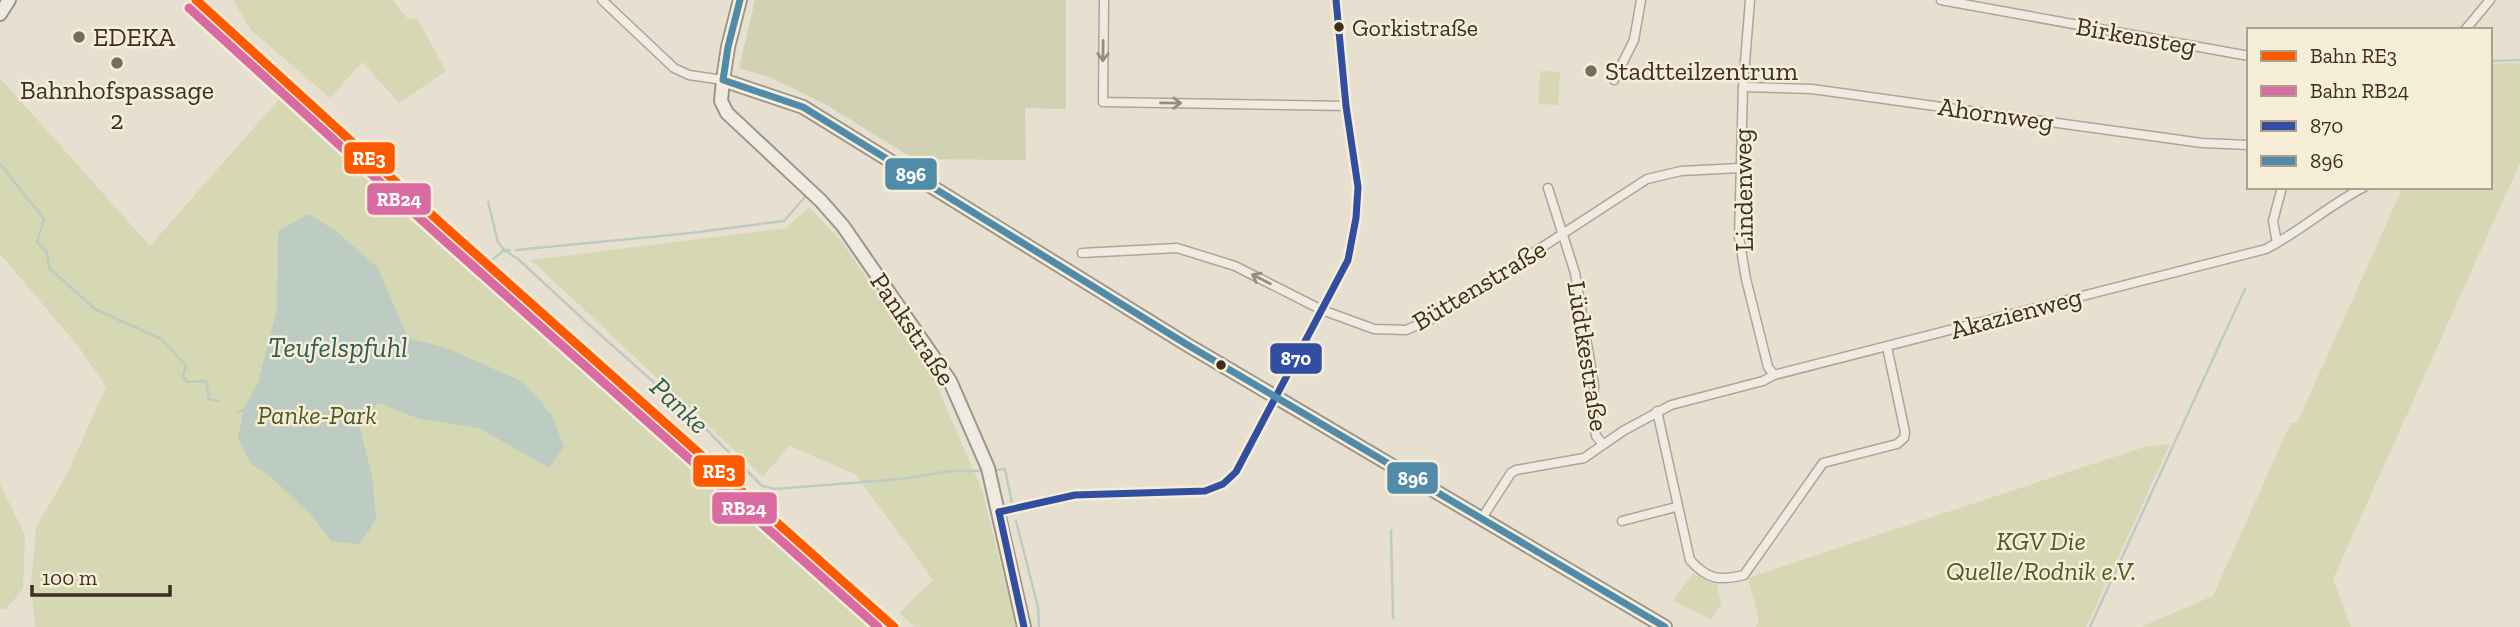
<svg xmlns="http://www.w3.org/2000/svg" width="2520" height="627" viewBox="0 0 2520 627" font-family="'Zilla Slab',serif">
<rect width="100%" height="100%" fill="#e7e0d1"/>
<g fill="#d6d7b3">
<polygon points="233,0 393,0 408,19 417,18 446,71 399,103 362,62 330,98 250,29"/>
<polygon points="2520,63 2520,163 2333,579 2351,627 2141,627 2213,596 2291,422 2297,423 2403,187 2490,187 2490,64"/>
<polygon points="1540,71 1560,72 1558,105 1538,104"/>
<polygon points="0,78 150,246 279,99 878,627 35,627 31,587 36,527 66,476 106,387 78,346 0,254"/>
<polygon points="809,207 842,242 933,377 982,490 1016,627 915,627 899,613 933,580 855,474 789,446 763,477 531,260 786,228"/>
<polygon points="2170,444 2086,627 1755,627 1759,622 1748,578 2144,447"/>
<polygon points="0,484 25,535 23,589 6,609 0,609"/>
<polygon points="1693,573 1708,582 1717,584 1721,604 1711,619 1673,601"/>
</g>
<polygon fill="#d1d1b3" points="755,0 1066,0 1066,109 1025,108 1026,160 914,159 825,104 769,77 739,68"/>
<polygon fill="#bcccc2" points="309,214 336,231 378,268 405,331 412,339 446,348 519,380 539,399 552,416 564,447 549,468 479,428 420,419 378,403 359,423 372,477 376,519 360,544 331,541 311,515 270,476 250,463 238,437 244,409 258,382 277,309 278,231"/>
<g fill="none" stroke-linecap="round" stroke-linejoin="round">
<g stroke="#bcccc2" stroke-width="2.5">
<polyline points="2490,61 2520,60"/>
<polyline points="0,164 44,219 37,242 47,252 49,268 95,309 161,339 186,365 183,376 187,382 206,381 209,399 218,401"/>
<polyline points="488,202 498,242 504,250 510,250"/>
<polyline points="516,250 691,233 784,221 805,197"/>
<polyline points="492,260 504,250 518,259 585,321 704,427 762,486 775,489 901,479 951,471 981,471"/>
<polyline points="238,412 246,409"/>
<polyline points="995,470 1005,469 1012,503"/>
<polyline points="1016,521 1038,607 1039,627"/>
<polyline points="1391,530 1393,618"/>
<polyline points="2090,627 2245,289"/>
</g>
<g stroke="#ada599" stroke-width="11">
<g id="street">
<polyline points="602,0 674,68 689,75 723,80"/>
<polyline points="1104,0 1103,102 1346,106"/>
<polyline points="1750,0 1743,87 1739,237 1746,279 1768,367 1774,375"/>
<polyline points="1941,0 2249,56"/>
<polyline points="2465,30 2490,0"/>
<polyline points="1614,80 1634,40 1641,0"/>
<polyline points="1743,87 1812,89 2202,143 2249,145"/>
<polyline points="1548,188 1575,273 1594,385 1593,417 1596,436 1603,444"/>
<polyline points="2277,243 2273,221 2282,187"/>
<polyline points="1082,253 1177,248 1235,266 1322,310 1374,329 1406,330 1430,320 1647,179 1681,171 1740,168"/>
<path d="M 1657,411 L 1690,560 C 1708,580 1719,581 1744,575 L 1823,463 L 1897,444 L 1904,438 L 1905,432 L 1887,347"/>
<polyline points="999,512 1075,495 1205,491 1223,484 1236,472 1348,260 1356,218 1358,187 1346,106 1336,0"/>
<path d="M 1482,518 L 1511,473 L 1516,470 L 1584,458 L 1623,431 L 1671,405 L 1763,381 L 1774,375 L 2266,249 C 2301,231 2329,205 2364,187"/>
<polyline points="1622,521 1676,507"/>
</g>
</g>
<g stroke="#9c958a" stroke-width="16">
<g id="secondary">
<polyline points="740,0 728,47 723,80 721,101 727,113 821,201 843,226 950,381 988,468 1024,627"/>
<polyline points="0,14 9,0"/>
<polyline points="723,80 803,107 1186,344 1665,627"/>
</g>
</g>
<use href="#street" stroke="#efebe3" stroke-width="8"/>
<use href="#secondary" stroke="#efebe3" stroke-width="12"/>
<g stroke="#f7eed8" stroke-width="12">
<g id="bus-1">
<polyline points="999,512 1075,495 1205,491 1223,484 1236,472 1348,260 1356,218 1358,187 1346,106 1336,0"/>
<polyline points="999,512 1024,627"/>
</g>
</g>
<g stroke="#f7eed8" stroke-width="12">
<polyline id="bus-2" points="740,0 728,47 723,80 803,107 1186,344 1665,627"/>
</g>
<use href="#bus-1" stroke="#324ea1" stroke-width="7"/>
<use href="#bus-2" stroke="#508caa" stroke-width="7"/>
<g stroke="#f7eed8" stroke-width="14">
<polyline id="rail-1" points="196,0 443,225 894,627"/>
</g>
<g stroke="#f7eed8" stroke-width="14">
<polyline id="rail-2" points="189,8 436,233 878,627"/>
</g>
<use href="#rail-1" stroke="#ff5900" stroke-width="9"/>
<use href="#rail-2" stroke="#da6ba2" stroke-width="9"/>
</g>
<defs><path id="oneway-shaft" d="M-6 0H5M1.5-3L5.5 0L1.5 3" fill="none" stroke-width="1.6" stroke-linecap="round" stroke-linejoin="round" transform="scale(1.75)"/></defs>
<g stroke="#968c82">
<use href="#oneway-shaft" transform="translate(1103 51) rotate(91)"/>
<use href="#oneway-shaft" transform="translate(1171 103) rotate(1)"/>
<use href="#oneway-shaft" transform="translate(1261 279) rotate(-153)"/>
</g>
<g fill="#3d2e20" stroke="#f7eed8" stroke-width="2.5">
<circle cx="1339" cy="27" r="6"/>
<circle cx="1221" cy="365" r="6"/>
</g>
<g fill="#786c5e" stroke="#f7eed8" stroke-width="2.5">
<circle cx="79" cy="37" r="7"/>
<circle cx="117" cy="63" r="7"/>
<circle cx="1591" cy="71" r="7"/>
</g>
<g text-anchor="middle" stroke-width="5" stroke-linejoin="round" paint-order="stroke">
<g font-size="24" fill="#3d2e20" stroke="#f7eed8" text-anchor="start">
<text x="1352" y="36">Gorkistraße</text>
</g>
<g font-size="26" fill="#3d2e20" stroke="#f7eed8">
<text transform="translate(2136 36) rotate(10)" y="9">Birkensteg</text>
<text transform="translate(1996 114) rotate(8)" y="9">Ahornweg</text>
<text transform="translate(1743 190) rotate(-91)" y="9">Lindenweg</text>
<text transform="translate(1479 285) rotate(-31)" y="9">Büttenstraße</text>
<text transform="translate(2016 313) rotate(-15)" y="9">Akazienweg</text>
<text transform="translate(913 329) rotate(56)" y="9">Pankstraße</text>
<text transform="translate(1588 356) rotate(81)" y="9">Lüdtkestraße</text>
</g>
<g font-size="26" fill="#3d2e20" stroke="#f7eed8" text-anchor="start">
<text x="93" y="46">EDEKA</text>
<text x="1605" y="80">Stadtteilzentrum</text>
<text x="117" y="99" text-anchor="middle">Bahnhofspassage<tspan x="117" dy="30">2</tspan></text>
</g>
<g font-size="26" font-style="italic" fill="#4d5a26" stroke="#f7eed8">
<text x="317" y="424">Panke-Park</text>
<text x="2041" y="550">KGV Die<tspan x="2041" dy="30">Quelle/Rodnik e.V.</tspan></text>
</g>
<g font-size="28" font-style="italic" fill="#2f5d5a" stroke="#f7eed8">
<text x="338" y="357">Teufelspfuhl</text>
<text transform="translate(680 405) rotate(43)" y="10">Panke</text>
</g>
</g>
<g stroke="#f7eed8" stroke-width="2.5">
<rect x="343" y="141" width="53" height="34" rx="7" fill="#ff5900"/>
<rect x="884" y="157" width="54" height="34" rx="7" fill="#508caa"/>
<rect x="366" y="182" width="66" height="34" rx="7" fill="#da6ba2"/>
<rect x="1269" y="342" width="54" height="33" rx="7" fill="#324ea1"/>
<rect x="692" y="454" width="54" height="34" rx="7" fill="#ff5900"/>
<rect x="1386" y="461" width="53" height="34" rx="7" fill="#508caa"/>
<rect x="711" y="491" width="67" height="34" rx="7" fill="#da6ba2"/>
</g>
<g font-size="19" text-anchor="middle" font-weight="bold" fill="#fff">
<text x="369" y="165">RE3</text>
<text x="911" y="181">896</text>
<text x="399" y="206">RB24</text>
<text x="1296" y="365">870</text>
<text x="719" y="478">RE3</text>
<text x="1413" y="485">896</text>
<text x="744" y="515">RB24</text>
</g>
<rect x="2247" y="28" width="245" height="161" fill="#f7eed8" stroke="#ada18e" stroke-width="2"/>
<rect x="2261" y="51" width="35" height="10" fill="#ff5900" stroke="#ada18e" stroke-width="2"/>
<text x="2310" y="63" font-size="21" fill="#3d2e20">Bahn RE3</text>
<rect x="2261" y="86" width="35" height="10" fill="#da6ba2" stroke="#ada18e" stroke-width="2"/>
<text x="2310" y="98" font-size="21" fill="#3d2e20">Bahn RB24</text>
<rect x="2261" y="121" width="35" height="10" fill="#324ea1" stroke="#ada18e" stroke-width="2"/>
<text x="2310" y="133" font-size="21" fill="#3d2e20">870</text>
<rect x="2261" y="156" width="35" height="10" fill="#508caa" stroke="#ada18e" stroke-width="2"/>
<text x="2310" y="168" font-size="21" fill="#3d2e20">896</text>
<path d="M32 585v10h138v-10" fill="none" stroke="#3d2e20" stroke-width="3.5"/>
<text x="42" y="585" font-size="21" fill="#3d2e20" stroke="#f7eed8" stroke-width="5" paint-order="stroke">100 m</text>
</svg>
